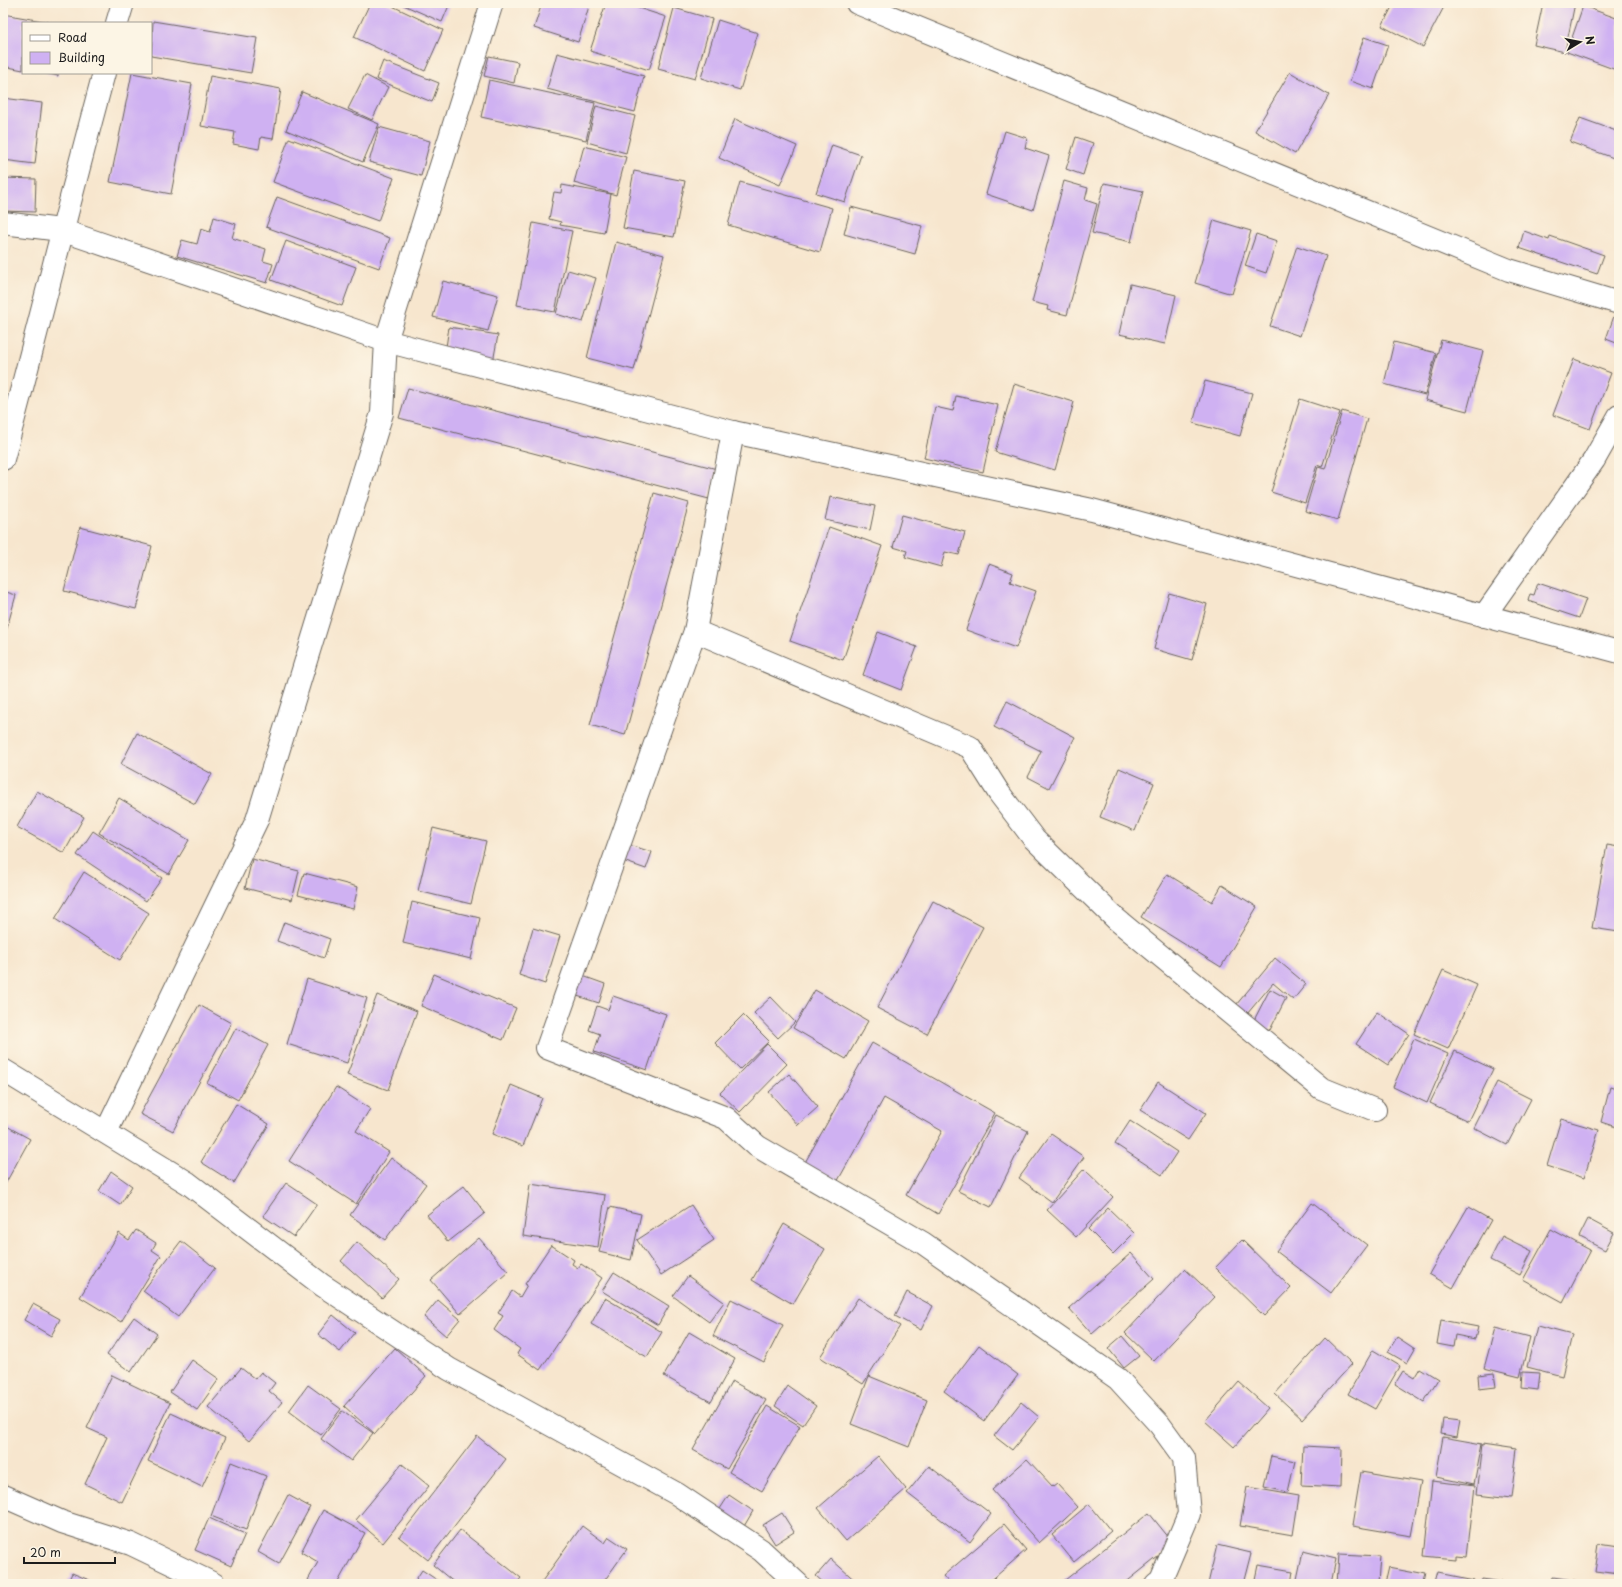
<svg xmlns="http://www.w3.org/2000/svg" width="1622" height="1587" viewBox="0 0 1622 1587" font-family="'Playpen Sans',sans-serif">
<rect width="100%" height="100%" fill="#fcf5e5"/>
<filter id="ink" filterUnits="userSpaceOnUse"><feTurbulence type="fractalNoise" baseFrequency=".025" numOctaves="2"/><feDisplacementMap in="SourceGraphic" scale="8" xChannelSelector="R" yChannelSelector="G"/><feConvolveMatrix kernelMatrix="1 2 1 2 8 2 1 2 1" color-interpolation-filters="sRGB"/></filter>
<filter id="wash" filterUnits="userSpaceOnUse"><feTurbulence type="fractalNoise" baseFrequency=".012" numOctaves="4" result="noise"/><feDisplacementMap in="SourceGraphic" scale="16" xChannelSelector="R" yChannelSelector="G"/><feGaussianBlur stdDeviation="0.9" result="paint"/><feColorMatrix in="noise" values="0 0 0 0 0 0 0 0 0 0 0 0 0 0 0 0 0 1.4 0 .05"/><feComposite in="paint" operator="in"/></filter>
<g filter="url(#wash)">
<rect width="100%" height="100%" fill="#f7e6ce"/>
<g id="blocks">
<g fill="#cfb1f2">
<polygon points="370,3 386,3 443,30 425,71 354,37"/>
<polygon points="399,3 450,3 442,22"/>
<polygon points="542,3 590,3 578,42 534,28"/>
<polygon points="606,3 623,3 666,17 649,70 590,51"/>
<polygon points="1394,3 1446,3 1423,47 1382,26"/>
<polygon points="1543,3 1575,3 1565,52 1534,45"/>
<polygon points="1583,6 1619,19 1619,71 1567,52"/>
<polygon points="674,8 712,19 695,79 658,69"/>
<polygon points="3,14 48,22 23,23 23,70 3,66"/>
<polygon points="718,20 758,33 740,90 701,78"/>
<polygon points="153,21 257,38 251,73 151,56"/>
<polygon points="1364,37 1388,45 1373,89 1350,81"/>
<polygon points="557,53 644,76 635,112 547,89"/>
<polygon points="489,56 518,62 514,83 484,76"/>
<polygon points="383,61 439,83 432,102 376,79"/>
<polygon points="1290,72 1329,95 1295,154 1255,131"/>
<polygon points="45,73 58,73 58,76"/>
<polygon points="132,73 192,84 171,194 110,182"/>
<polygon points="365,75 388,87 372,120 348,109"/>
<polygon points="210,76 281,89 273,139 261,137 259,149 233,144 235,132 201,126"/>
<polygon points="489,80 595,103 586,140 481,117"/>
<polygon points="302,92 379,124 363,162 286,130"/>
<polygon points="3,98 42,103 35,164 3,160"/>
<polygon points="596,106 635,116 626,153 587,142"/>
<polygon points="1580,118 1619,132 1619,160 1570,142"/>
<polygon points="735,119 797,146 780,185 719,158"/>
<polygon points="379,127 430,141 421,176 369,162"/>
<polygon points="1005,131 1027,138 1025,148 1049,156 1033,210 986,194"/>
<polygon points="1076,137 1093,143 1083,175 1066,169"/>
<polygon points="289,138 394,178 378,221 273,182"/>
<polygon points="832,145 861,155 845,202 816,193"/>
<polygon points="584,146 626,157 616,195 574,183"/>
<polygon points="634,171 685,181 674,237 623,228"/>
<polygon points="3,178 36,179 35,212 3,211"/>
<polygon points="1064,181 1088,188 1085,200 1097,204 1067,315 1047,310 1048,306 1032,302"/>
<polygon points="740,182 832,208 820,252 728,225"/>
<polygon points="1104,183 1143,191 1131,242 1092,233"/>
<polygon points="562,185 611,194 604,233 560,225 561,222 549,219 554,192 561,193"/>
<polygon points="277,197 390,238 379,268 266,227"/>
<polygon points="851,207 922,226 915,254 844,234"/>
<polygon points="214,217 236,224 232,238 266,249 263,261 273,264 267,283 177,256 182,240 197,244 201,229 210,232"/>
<polygon points="1214,220 1251,231 1232,294 1195,283"/>
<polygon points="533,223 572,231 555,312 517,305"/>
<polygon points="1524,231 1549,240 1550,236 1604,255 1597,274 1519,248"/>
<polygon points="1256,234 1277,241 1266,273 1245,266"/>
<polygon points="286,241 356,267 342,306 271,280"/>
<polygon points="616,242 664,255 634,370 587,358"/>
<polygon points="1297,246 1326,256 1300,336 1270,326"/>
<polygon points="568,270 596,278 583,322 556,314"/>
<polygon points="443,281 498,295 488,331 433,317"/>
<polygon points="1130,284 1176,295 1165,344 1119,334"/>
<polygon points="1614,316 1619,318 1619,344 1606,339"/>
<polygon points="449,327 498,335 493,362 445,354"/>
<polygon points="1441,340 1483,351 1467,411 1425,400"/>
<polygon points="1394,342 1436,353 1425,395 1384,384"/>
<polygon points="1574,359 1611,373 1590,429 1553,415"/>
<polygon points="1205,381 1252,393 1240,436 1193,423"/>
<polygon points="1014,384 1074,402 1055,470 995,452"/>
<polygon points="408,388 717,469 709,499 399,418"/>
<polygon points="956,396 998,405 983,472 924,458 935,407 953,411"/>
<polygon points="1300,399 1340,412 1322,467 1317,465 1305,503 1271,492"/>
<polygon points="1342,411 1367,419 1338,520 1305,511 1318,467 1325,469"/>
<polygon points="654,493 689,503 625,735 590,725"/>
<polygon points="830,497 875,506 870,530 825,520"/>
<polygon points="902,515 965,532 959,555 945,552 941,567 905,557 907,551 893,547"/>
<polygon points="80,527 152,546 136,609 64,591"/>
<polygon points="829,527 882,546 843,660 790,641"/>
<polygon points="989,564 1013,573 1010,582 1036,591 1016,648 966,630"/>
<polygon points="1538,583 1586,599 1579,618 1528,601 1530,594 1534,595"/>
<polygon points="3,591 16,595 5,635 3,635"/>
<polygon points="1169,593 1207,604 1192,660 1154,649"/>
<polygon points="878,632 917,647 901,690 863,675"/>
<polygon points="1007,701 1075,737 1049,788 1028,777 1041,751 994,727"/>
<polygon points="137,733 212,774 195,804 121,764"/>
<polygon points="1119,768 1154,783 1135,831 1100,817"/>
<polygon points="37,791 84,817 64,853 17,827"/>
<polygon points="119,798 189,840 169,874 99,833"/>
<polygon points="433,828 486,841 471,904 418,891"/>
<polygon points="93,831 162,878 146,901 77,855"/>
<polygon points="629,845 652,852 646,869 623,861"/>
<polygon points="1607,845 1619,847 1619,932 1592,928"/>
<polygon points="252,859 299,871 292,900 245,888"/>
<polygon points="84,872 149,913 120,960 55,919"/>
<polygon points="304,873 358,887 353,909 298,895"/>
<polygon points="1167,874 1212,902 1222,885 1257,907 1221,967 1141,917"/>
<polygon points="933,901 983,927 927,1034 877,1008"/>
<polygon points="412,902 480,918 471,959 403,943"/>
<polygon points="284,922 330,939 324,958 277,941"/>
<polygon points="533,928 560,936 545,984 519,975"/>
<polygon points="1275,958 1306,984 1293,1000 1273,983 1247,1014 1236,1005"/>
<polygon points="1443,970 1477,985 1448,1049 1414,1034"/>
<polygon points="434,974 516,1008 503,1040 421,1006"/>
<polygon points="580,975 605,984 599,1003 574,995"/>
<polygon points="307,979 367,998 347,1063 287,1044"/>
<polygon points="1270,989 1286,998 1270,1030 1253,1022"/>
<polygon points="815,990 868,1021 846,1059 793,1028"/>
<polygon points="377,995 417,1011 388,1090 347,1075"/>
<polygon points="613,996 666,1014 647,1070 594,1052 600,1034 589,1030 597,1006 608,1010"/>
<polygon points="771,997 795,1022 778,1038 754,1013"/>
<polygon points="199,1005 231,1023 173,1131 140,1114"/>
<polygon points="1377,1012 1409,1034 1388,1065 1356,1044"/>
<polygon points="743,1015 769,1041 740,1069 715,1043"/>
<polygon points="236,1028 268,1045 238,1100 207,1083"/>
<polygon points="1414,1039 1448,1054 1427,1103 1393,1087"/>
<polygon points="872,1043 995,1113 938,1214 906,1195 942,1131 884,1098 836,1184 803,1166"/>
<polygon points="767,1044 787,1064 740,1112 720,1093"/>
<polygon points="1455,1051 1493,1069 1468,1121 1430,1103"/>
<polygon points="789,1074 818,1107 798,1125 769,1092"/>
<polygon points="1158,1082 1206,1113 1188,1140 1140,1110"/>
<polygon points="1497,1082 1531,1099 1507,1145 1474,1128"/>
<polygon points="511,1085 542,1098 523,1146 492,1134"/>
<polygon points="336,1087 370,1109 356,1131 389,1152 356,1204 289,1161"/>
<polygon points="1610,1087 1619,1090 1619,1128 1601,1122"/>
<polygon points="236,1104 269,1124 234,1183 201,1162"/>
<polygon points="996,1115 1028,1131 991,1207 958,1191"/>
<polygon points="1561,1119 1599,1130 1584,1178 1547,1166"/>
<polygon points="1130,1121 1177,1152 1162,1175 1115,1144"/>
<polygon points="3,1124 30,1139 3,1188"/>
<polygon points="1051,1134 1084,1157 1052,1202 1019,1178"/>
<polygon points="391,1158 426,1184 385,1240 350,1215"/>
<polygon points="1084,1169 1113,1197 1076,1237 1047,1210"/>
<polygon points="111,1171 132,1186 120,1205 99,1191"/>
<polygon points="286,1183 317,1204 294,1237 263,1216"/>
<polygon points="530,1184 605,1195 598,1247 523,1236"/>
<polygon points="464,1186 485,1213 448,1242 427,1215"/>
<polygon points="1312,1203 1367,1245 1331,1293 1276,1251"/>
<polygon points="691,1205 714,1240 661,1275 637,1240"/>
<polygon points="610,1207 641,1214 631,1260 599,1252"/>
<polygon points="1468,1207 1491,1220 1453,1288 1429,1274"/>
<polygon points="1108,1208 1134,1233 1113,1254 1088,1229"/>
<polygon points="1588,1219 1614,1233 1605,1250 1579,1237"/>
<polygon points="784,1224 825,1249 793,1304 752,1280"/>
<polygon points="1551,1229 1590,1250 1563,1302 1523,1280"/>
<polygon points="136,1230 156,1243 152,1250 161,1256 121,1322 80,1297 119,1233 129,1240"/>
<polygon points="1502,1236 1532,1251 1520,1275 1490,1260"/>
<polygon points="479,1238 508,1272 460,1314 431,1280"/>
<polygon points="1242,1240 1291,1288 1264,1316 1215,1268"/>
<polygon points="181,1241 215,1268 178,1317 143,1291"/>
<polygon points="357,1242 399,1279 382,1298 341,1261"/>
<polygon points="551,1245 574,1260 572,1264 578,1268 581,1264 602,1278 540,1370 517,1354 520,1349 494,1330 503,1316 498,1313 512,1291 520,1297 527,1285 525,1284"/>
<polygon points="1131,1253 1154,1279 1092,1334 1069,1308"/>
<polygon points="1185,1269 1215,1297 1154,1361 1125,1333"/>
<polygon points="614,1272 669,1306 658,1325 602,1291"/>
<polygon points="688,1276 724,1302 709,1322 673,1296"/>
<polygon points="907,1292 933,1306 921,1330 895,1316"/>
<polygon points="605,1298 662,1332 647,1357 591,1324"/>
<polygon points="858,1298 900,1326 863,1384 820,1357"/>
<polygon points="731,1299 783,1325 764,1362 713,1336"/>
<polygon points="438,1300 460,1319 446,1336 424,1317"/>
<polygon points="33,1304 60,1319 51,1336 24,1320"/>
<polygon points="333,1315 355,1333 340,1352 318,1334"/>
<polygon points="134,1317 157,1334 131,1372 107,1355"/>
<polygon points="1441,1320 1478,1327 1475,1339 1455,1335 1453,1347 1437,1344"/>
<polygon points="1537,1326 1572,1335 1562,1376 1527,1367"/>
<polygon points="1495,1328 1530,1337 1520,1377 1484,1368"/>
<polygon points="689,1332 735,1359 711,1402 664,1376"/>
<polygon points="1122,1336 1139,1356 1124,1368 1108,1348"/>
<polygon points="1397,1337 1415,1349 1407,1363 1388,1352"/>
<polygon points="1325,1338 1352,1364 1302,1419 1275,1394"/>
<polygon points="979,1345 1018,1375 984,1421 944,1391"/>
<polygon points="395,1348 426,1376 375,1434 344,1406"/>
<polygon points="1373,1350 1400,1366 1375,1409 1348,1394"/>
<polygon points="192,1360 219,1379 197,1410 170,1392"/>
<polygon points="241,1368 255,1379 261,1372 275,1383 269,1391 282,1402 249,1441 208,1407"/>
<polygon points="1420,1368 1438,1379 1424,1402 1395,1384 1403,1371 1414,1378"/>
<polygon points="1523,1372 1540,1373 1538,1390 1522,1388"/>
<polygon points="1494,1373 1496,1387 1479,1389 1478,1375"/>
<polygon points="112,1375 170,1403 122,1502 85,1484 107,1437 87,1428"/>
<polygon points="869,1376 927,1400 909,1447 851,1424"/>
<polygon points="732,1381 766,1400 727,1469 693,1450"/>
<polygon points="1239,1382 1268,1408 1234,1447 1205,1421"/>
<polygon points="308,1385 341,1409 321,1435 289,1411"/>
<polygon points="788,1386 816,1406 803,1425 775,1406"/>
<polygon points="1021,1402 1039,1417 1012,1450 994,1436"/>
<polygon points="767,1406 800,1426 762,1491 729,1472"/>
<polygon points="342,1411 373,1433 351,1461 321,1439"/>
<polygon points="171,1413 225,1438 202,1487 148,1461"/>
<polygon points="1443,1419 1460,1421 1457,1437 1441,1434"/>
<polygon points="477,1436 506,1459 428,1560 399,1537"/>
<polygon points="1443,1437 1482,1444 1474,1485 1436,1477"/>
<polygon points="1483,1444 1517,1449 1511,1498 1477,1494"/>
<polygon points="1303,1446 1342,1448 1341,1487 1301,1485"/>
<polygon points="878,1456 906,1489 846,1541 818,1508"/>
<polygon points="1271,1456 1295,1461 1288,1492 1264,1487"/>
<polygon points="1027,1459 1053,1487 1057,1484 1078,1507 1039,1543 992,1490"/>
<polygon points="231,1462 266,1476 246,1530 211,1516"/>
<polygon points="402,1464 429,1486 383,1543 356,1520"/>
<polygon points="929,1466 991,1514 970,1542 907,1493"/>
<polygon points="1361,1472 1421,1482 1411,1536 1352,1526"/>
<polygon points="1432,1481 1475,1486 1467,1556 1455,1555 1455,1559 1424,1556"/>
<polygon points="1247,1487 1299,1496 1293,1535 1240,1526"/>
<polygon points="288,1495 310,1507 279,1564 258,1552"/>
<polygon points="729,1495 753,1511 743,1528 718,1512"/>
<polygon points="1089,1504 1111,1531 1074,1562 1052,1535"/>
<polygon points="323,1510 365,1533 337,1584 315,1584 308,1580 318,1562 301,1552"/>
<polygon points="782,1513 794,1532 775,1544 763,1525"/>
<polygon points="1149,1513 1174,1544 1124,1584 1060,1584"/>
<polygon points="209,1518 245,1534 231,1566 195,1550"/>
<polygon points="1004,1524 1026,1550 987,1584 950,1584 943,1576"/>
<polygon points="582,1526 605,1543 609,1537 627,1549 602,1584 540,1584"/>
<polygon points="460,1530 521,1578 516,1584 456,1584 433,1565"/>
<polygon points="1217,1545 1251,1553 1243,1584 1208,1584"/>
<polygon points="1599,1545 1619,1548 1619,1575 1595,1572"/>
<polygon points="1303,1551 1336,1559 1331,1584 1296,1584"/>
<polygon points="1339,1554 1380,1556 1378,1584 1337,1584"/>
<polygon points="831,1559 859,1584 825,1584 816,1576"/>
<polygon points="1258,1565 1293,1571 1291,1584 1254,1584"/>
<polygon points="1389,1567 1426,1574 1424,1584 1385,1584"/>
<polygon points="422,1570 443,1584 413,1584"/>
<polygon points="72,1573 94,1582 94,1584 67,1584"/>
<polygon points="1438,1573 1473,1580 1472,1584 1435,1584"/>
<polygon points="1552,1578 1585,1583 1585,1584 1551,1584"/>
<polygon points="1481,1579 1502,1582 1502,1584 1480,1584"/>
</g>
</g>
</g>
<g filter="url(#ink)">
<use href="#blocks" fill-opacity="0" stroke="#69635a" stroke-width="1"/>
<g fill="none" stroke-linecap="round" stroke-linejoin="round">
<g stroke="#69635a" stroke-width="24">
<g id="minor">
<polyline points="857,3 1509,270 1619,303"/>
<polyline points="117,23 123,3"/>
<polyline points="3,223 61,230 386,341 733,432 1092,510 1619,652"/>
<polyline points="733,432 695,631 547,1048 726,1118 757,1146 923,1243 1118,1379 1160,1425 1184,1458 1189,1514 1161,1580 1156,1584"/>
<path d="M 3,459 C 38,331 69,201 104,73"/>
<polyline points="1484,616 1594,460 1619,416"/>
<polyline points="695,631 970,747 999,793 1034,839 1116,919 1321,1088 1375,1110"/>
<polyline points="3,1070 188,1183 322,1285 449,1369 677,1494 761,1550 798,1584"/>
<polyline points="106,1132 257,820 382,413 386,341 492,3"/>
<polyline points="3,1496 62,1522 131,1544 214,1584"/>
</g>
</g>
<use href="#minor" stroke="#fff" stroke-width="22"/>
</g>
</g>
<rect width="1622" height="1587" fill="none" stroke="#fcf5e5" stroke-width="16"/>
<rect x="22" y="22" width="130" height="52" fill="#fcf5e5" stroke="#a29e95"/>
<rect x="30" y="35" width="20" height="6" fill="#ffffff" stroke="#a29e95"/>
<text x="58" y="42" font-size="12" fill="#1c1c1c">Road</text>
<rect x="30" y="52" width="20" height="12" fill="#cfb1f2" stroke="#a29e95"/>
<text x="58" y="62" font-size="12" fill="#1c1c1c">Building</text>
<g transform="translate(1580 42) rotate(80)" stroke="#fcf5e5" stroke-width="3" paint-order="stroke">
<path d="M0-3L7 15L0 10L-7 15Z" fill="#1c1c1c"/>
<text y="-6" font-size="11" font-weight="bold" text-anchor="middle" fill="#1c1c1c">N</text>
</g>
<path d="M24 1557v6h91v-6" fill="none" stroke="#1c1c1c" stroke-width="2"/>
<text x="30" y="1557" font-size="12" fill="#1c1c1c" stroke="#fcf5e5" stroke-width="3" paint-order="stroke">20 m</text>
</svg>
